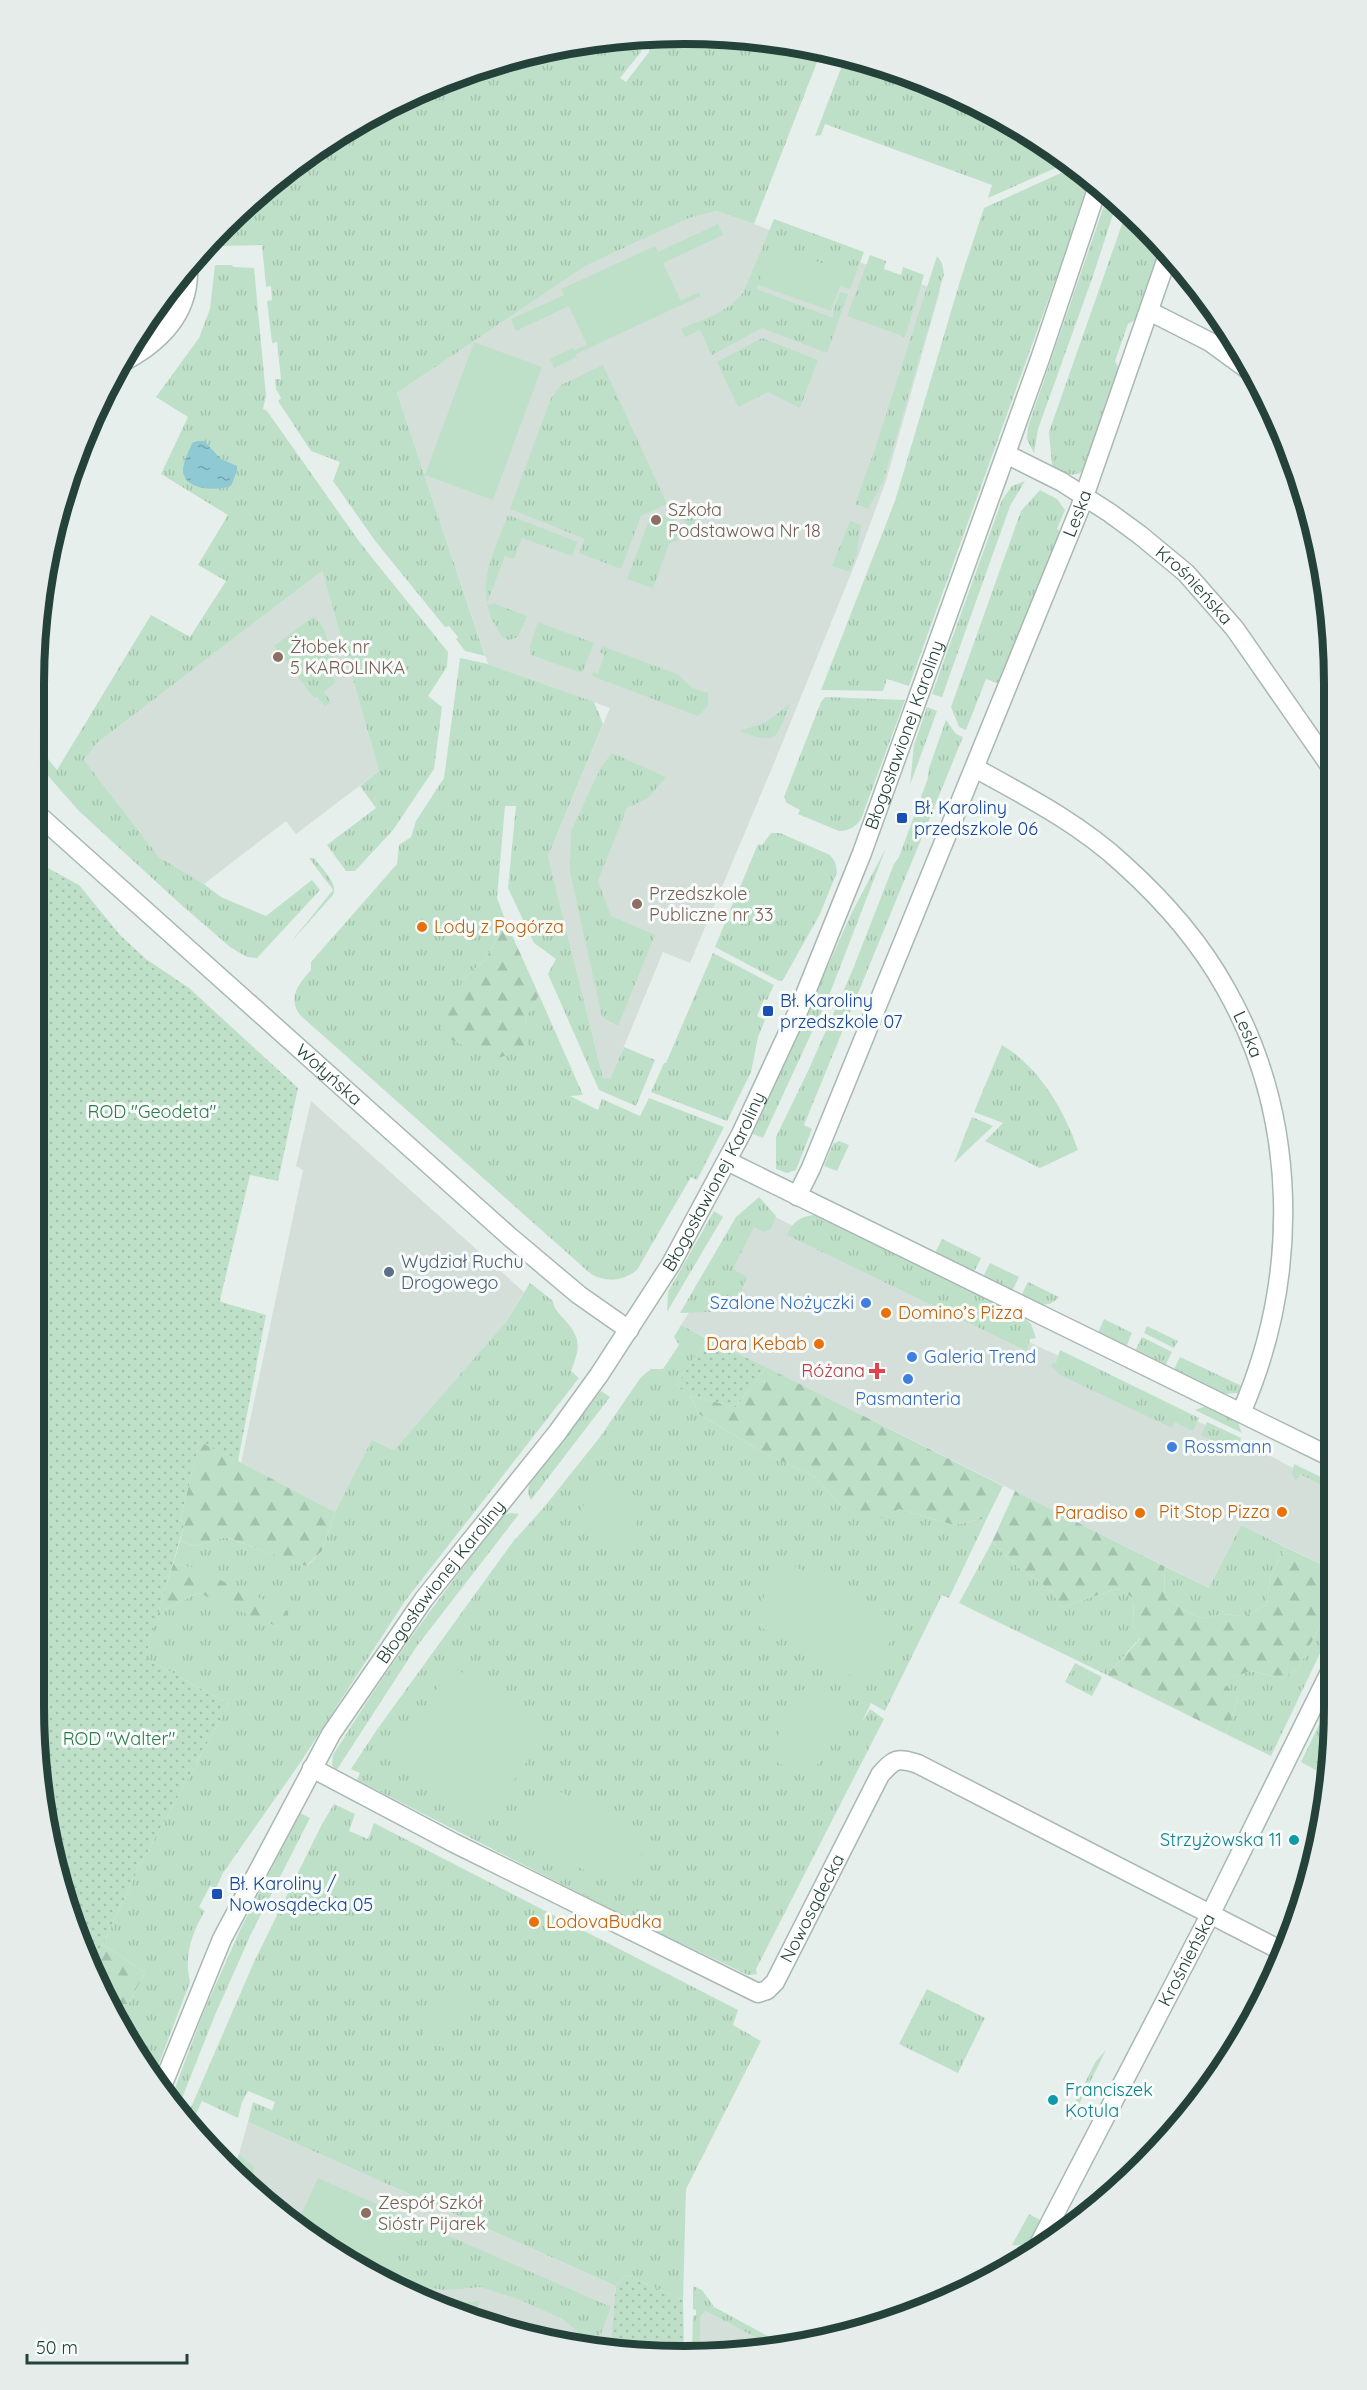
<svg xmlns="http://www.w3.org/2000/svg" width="1367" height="2390" viewBox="0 0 1367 2390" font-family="Quicksand,sans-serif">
<defs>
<pattern id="grass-tufts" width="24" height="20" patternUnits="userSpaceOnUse" patternTransform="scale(1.5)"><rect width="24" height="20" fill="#bfe0c8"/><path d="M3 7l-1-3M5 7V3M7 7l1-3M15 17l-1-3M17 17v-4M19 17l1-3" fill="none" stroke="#a4c1ad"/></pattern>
<pattern id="forest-firs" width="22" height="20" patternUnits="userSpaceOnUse" patternTransform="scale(1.5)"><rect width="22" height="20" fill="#bfe0c8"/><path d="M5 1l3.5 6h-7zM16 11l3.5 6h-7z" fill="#a4c1ad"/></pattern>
<pattern id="garden-dots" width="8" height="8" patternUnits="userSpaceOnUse" patternTransform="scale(1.5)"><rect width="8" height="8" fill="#bfe0c8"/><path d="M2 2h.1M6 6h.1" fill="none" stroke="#a4c1ad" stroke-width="1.8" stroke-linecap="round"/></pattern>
<pattern id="water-ripples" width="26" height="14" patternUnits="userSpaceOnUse" patternTransform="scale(1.5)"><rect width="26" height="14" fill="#8ec9d4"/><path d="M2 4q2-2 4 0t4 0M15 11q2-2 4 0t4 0" fill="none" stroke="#74a5ad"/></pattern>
</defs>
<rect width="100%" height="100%" fill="#e6efeb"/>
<g fill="#d4dfda">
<polygon points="717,211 940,291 886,481 859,554 772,768 690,963 663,952 610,1080 603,1078 548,856 610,708 488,664 397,393 584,267 684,219"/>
<polygon points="322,571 379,771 296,834 286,821 204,884 159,857 84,760 97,743"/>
<polygon points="311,1101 524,1292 505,1323 394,1450 373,1440 335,1512 241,1463 303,1170 296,1166"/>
<polygon points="757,1208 1031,1343 1257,1449 1333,1489 1333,1570 1241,1525 1209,1588 681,1325"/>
<polygon points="248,2122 616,2286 610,2352 515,2335 396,2290 322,2247 233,2175"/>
<polygon points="705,2311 778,2349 726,2356 700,2355 700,2318"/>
</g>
<g fill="url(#grass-tufts)">
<polygon points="683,33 781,43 819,57 754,224 717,211 689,218 634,243 584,267 397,393 485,656 465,651 456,639 458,637 449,626 445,627 376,542 333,481 340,462 311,451 278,401 281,398 276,389 275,379 281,379 277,342 272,343 267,301 272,300 271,286 266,287 262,245 221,246 217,243 217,231 223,224 322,143 434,83 556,46 640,37 641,52 620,78 626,82 649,52 649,36"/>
<polygon points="843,63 978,107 1045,142 1069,162 988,198 992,185 825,124 821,135 815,136"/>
<polygon points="1074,167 1078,170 1077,176 1089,180 1059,270 909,686 887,679 883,691 821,690 895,501 960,281 984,208"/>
<polygon points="1108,194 1117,202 1093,276 1038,429 1034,453 1027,439 1028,427"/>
<path d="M 1127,210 L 1144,224 L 1162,247 L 1137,319 L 1128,324 L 1115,361 L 1120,371 L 1084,471 C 1071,479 1063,472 1052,465 L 1049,432 Z"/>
<path d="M 774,219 L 864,252 L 850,289 L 840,286 L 845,272 L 773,246 L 757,289 L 833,318 L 833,312 L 840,292 L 848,294 L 827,353 L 762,328 L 712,355 L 700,330 L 685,337 L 681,329 C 703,319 730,312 744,291 Z"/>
<polygon points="870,255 886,261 884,269 901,275 903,267 924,275 905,337 847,316"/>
<polygon points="937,256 942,263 944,274 883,482 868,509 855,504 875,449"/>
<polygon points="215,265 231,265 234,267 254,268 266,396 263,409 267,411 361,544 448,652 447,667 428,696 442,707 434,769 393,830 355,871 346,871 327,845 376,808 360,786 379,771 322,571 97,743 84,760 159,857 204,884 221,897 266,916 312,880 320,890 257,958 247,957 230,947 177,901 79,811 35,761 35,743 57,770 151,615 190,637 226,581 198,565 228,515 161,474 188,417 156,397 199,338 210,309"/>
<path d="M 174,284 C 170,304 157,334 134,339 L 142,322 Z"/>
<polygon points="762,338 818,360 800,408 768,392 738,407 717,362"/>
<polygon points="603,365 667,504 641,516 621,569 579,553 585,539 510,509 551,398 561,385"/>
<polygon points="1025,481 1010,506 942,697 932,694 1002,500 1012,486"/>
<polygon points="1040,490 1057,499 1065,510 1057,529 1063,533 1001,681 997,683 986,679 966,730 959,727 951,707 1021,511"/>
<polygon points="688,505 698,528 690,533 679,509"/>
<polygon points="671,513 683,537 669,544 653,588 627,579 648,523"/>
<path d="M 508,515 L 578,542 L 572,556 L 522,538 L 514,559 L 505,556 L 487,603 C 481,573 498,542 508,515 Z"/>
<polygon points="850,521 861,525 857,553 850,572 832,566"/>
<polygon points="493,603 527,616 518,637 509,640 502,637 491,618 487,604 491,605"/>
<polygon points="314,616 324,629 333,660 325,667 336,682 324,692 331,702 325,706 317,697 314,698 274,646"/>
<polygon points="538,622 594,643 582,673 531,655 530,646"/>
<polygon points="602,646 677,674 692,688 708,693 708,706 698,716 592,676 593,672 598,673 604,655 600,652"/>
<path d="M 460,658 L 488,664 L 594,702 L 603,724 L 548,856 L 603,1078 L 610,1079 L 624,1047 L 655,1060 L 636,1106 L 599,1090 L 548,974 L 556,959 L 534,943 L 508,888 L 516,806 L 505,806 L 497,898 L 506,922 L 485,960 L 463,979 L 528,1049 L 525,1019 L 539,995 L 583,1095 L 570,1096 L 598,1110 L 602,1099 L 640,1116 L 649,1098 L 724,1127 L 697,1180 L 691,1177 L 637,1270 C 623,1281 607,1283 591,1274 L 300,1015 C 287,997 299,984 311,970 L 311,962 L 397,864 L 399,845 L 411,837 L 416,821 L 444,778 Z"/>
<path d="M 825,697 L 905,700 L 861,819 C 856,827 849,831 839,831 L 798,814 L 800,810 L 787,803 L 784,797 L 821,702 Z"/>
<path d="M 790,704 C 776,739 778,746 740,731 L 766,722 Z"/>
<polygon points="927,707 937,711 910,785 914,745"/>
<polygon points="946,720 956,734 963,737 804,1125 812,1129 796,1170 787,1173 776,1169 776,1137 809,1069 853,969 894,864 899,857 928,778 929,768"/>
<polygon points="612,753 666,777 648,798 627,808 598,881 611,916 655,935 618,1026 602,1017 570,872 571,831 601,767"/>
<polygon points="771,833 780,833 830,855 835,862 837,872 820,914 783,980 779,981 715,947 758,844 762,845"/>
<polygon points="886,848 830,993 763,1138 753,1134 852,912"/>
<path d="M 309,858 L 314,858 C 321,868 339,883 333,895 L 291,942 L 333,890 Z"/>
<polygon points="713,953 774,985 767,1000 764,999 757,1016 765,1020 758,1037 751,1072 727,1121 651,1092 664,1063 666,1063"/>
<path d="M 1002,1045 C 1040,1068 1064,1110 1078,1150 L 1040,1168 L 985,1141 L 1003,1123 L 974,1112 Z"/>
<polygon points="972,1117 993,1126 954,1163"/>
<polygon points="839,1141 849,1145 837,1171 824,1166 833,1144"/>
<polygon points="759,1197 776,1216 771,1229 763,1232 754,1227 733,1269 747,1277 733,1311 680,1313 736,1217"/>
<polygon points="714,1211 723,1217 667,1312 668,1292"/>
<path d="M 816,1215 L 1023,1317 L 1031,1324 L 1036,1338 L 1030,1339 L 1027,1351 L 787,1235 C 793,1221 801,1216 816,1215 Z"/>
<polygon points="942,1239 981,1258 974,1272 935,1253"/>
<polygon points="990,1263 1019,1277 1012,1291 983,1277"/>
<path d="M 1028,1282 L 1059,1297 C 1047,1311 1035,1302 1021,1296 Z"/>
<path d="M 530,1283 L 553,1301 C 554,1309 558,1312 563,1318 C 581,1337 581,1347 571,1371 L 579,1378 L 405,1601 L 300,1763 L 223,1873 L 216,1888 L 210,1886 L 199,1907 L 205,1911 C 191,1934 184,1956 190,1982 L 153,2079 L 106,2004 L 128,2004 L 145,1973 L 103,1944 L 139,1867 L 229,1704 L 145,1658 L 156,1618 L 171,1606 L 198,1593 L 240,1609 L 270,1624 L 289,1629 L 194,1568 L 173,1564 L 180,1541 L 195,1546 L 225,1537 L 307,1566 L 322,1551 L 335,1512 L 372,1440 L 394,1450 L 505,1323 Z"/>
<polygon points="1104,1319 1132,1333 1126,1347 1098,1333"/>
<polygon points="681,1325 708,1339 676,1385 690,1396 699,1414 764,1453 814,1476 841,1505 868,1524 899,1509 954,1525 987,1518 949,1598 942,1595 885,1711 871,1703 862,1722 870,1709 884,1719 756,1969 757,1974 748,1975 628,1918 357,1780 360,1773 351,1769 376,1731 512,1543 545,1506 600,1437 641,1377 651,1369 663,1369 679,1345 674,1337"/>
<polygon points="1147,1326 1178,1341 1174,1348 1144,1333"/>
<polygon points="1142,1337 1172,1352 1165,1366 1135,1351"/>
<polygon points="1060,1350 1199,1418 1193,1431 1175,1422 1172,1428 1060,1375 1051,1366 1052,1363 1056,1363"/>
<polygon points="1180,1357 1244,1387 1238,1393 1223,1394 1173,1371"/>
<polygon points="601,1391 610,1397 531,1500 528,1493 529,1484"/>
<polygon points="1206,1406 1234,1420 1238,1423 1242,1433 1195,1410"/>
<polygon points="1207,1422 1241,1438 1237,1452 1201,1435"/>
<polygon points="1294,1464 1333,1483 1333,1491 1300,1474 1296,1481 1292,1474"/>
<path d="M 511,1513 L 519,1514 L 417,1646 L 336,1771 L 332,1765 L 333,1755 C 385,1671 442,1592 504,1515 Z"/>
<polygon points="1241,1525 1285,1547 1270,1578 1266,1605 1244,1616 1222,1614 1203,1619 1187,1612 1165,1597 1164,1566 1209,1588"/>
<polygon points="992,1542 1020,1569 1051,1590 1061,1607 1117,1589 1134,1597 1133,1625 1140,1638 1107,1675 959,1603"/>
<polygon points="1333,1600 1333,1626 1271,1756 1226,1734 1238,1699 1222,1681 1250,1671 1282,1678 1298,1669"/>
<polygon points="1075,1663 1102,1677 1092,1696 1065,1682"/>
<polygon points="1333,1696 1333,1735 1330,1741 1333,1749 1324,1782 1321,1773 1301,1762"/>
<polygon points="334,1804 355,1814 349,1831 368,1839 374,1823 738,2010 733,2025 761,2041 686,2189 683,2300 626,2275 616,2286 248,2122 253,2102 272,2110 275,2102 248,2091 242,2102 238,2118 202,2101 196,2114 189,2112 254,1962 322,1824"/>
<polygon points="300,1813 310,1818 251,1934 215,2015 177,2111 172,2104 172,2096 204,2011 241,1928"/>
<polygon points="927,1989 985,2018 958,2073 899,2044"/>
<polygon points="1106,2050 1071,2120 1067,2118 1096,2061"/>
<polygon points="239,2154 253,2166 258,2195 233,2175"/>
<path d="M 1029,2214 L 1042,2221 C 1035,2234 1029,2248 1012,2245 Z"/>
<polygon points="410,2219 611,2307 601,2334 582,2342 577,2331 563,2319 518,2299 481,2287 446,2290 422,2287 387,2270"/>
<polygon points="693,2286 702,2290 714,2307 788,2347 778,2349 705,2311 700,2318 700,2355 692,2355 693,2316 696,2315 696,2310 693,2309"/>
<polygon points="425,2301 438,2304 480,2301 472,2319"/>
</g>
<g fill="url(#forest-firs)">
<polygon points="506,922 539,995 525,1019 529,1049 493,1059 439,1034 463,979 485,960"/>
<polygon points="766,1367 1003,1486 987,1518 954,1525 899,1509 868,1525 841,1505 814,1476 764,1453 699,1414 690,1396 736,1407"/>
<polygon points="200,1441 335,1512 322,1551 306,1566 226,1537 195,1546 180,1541 185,1522 180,1520"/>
<polygon points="1015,1491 1164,1566 1165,1597 1187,1612 1203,1619 1222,1614 1244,1616 1266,1605 1270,1578 1285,1547 1333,1570 1333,1600 1298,1669 1282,1678 1250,1671 1223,1681 1238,1699 1226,1734 1107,1675 1140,1639 1133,1625 1134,1598 1117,1589 1061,1607 1051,1590 1020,1569 992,1542"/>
<path d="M 173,1564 L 194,1568 L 288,1611 L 289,1630 C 258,1621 229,1605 198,1593 L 171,1606 L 156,1618 Z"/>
<polygon points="103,1944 145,1973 128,2004 106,2004 85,1958 86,1955 96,1959"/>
</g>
<g fill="url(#garden-dots)">
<polygon points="35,861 79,885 120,935 146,959 189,988 298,1088 278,1181 250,1175 220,1300 221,1302 266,1315 238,1461 200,1442 180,1520 185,1522 145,1658 229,1704 139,1867 96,1959 86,1955 85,1958 67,1915 39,1792"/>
<polygon points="708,1339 766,1367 736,1407 690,1396 676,1385"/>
<polygon points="626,2275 683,2300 684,2354 610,2352 616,2286"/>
</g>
<g fill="#bfe0c8">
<polygon points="718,224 723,235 663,263 681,301 699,292 701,296 576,354 577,357 554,368 550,359 573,348 574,350 587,345 569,306 516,331 511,319 564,295 561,289 655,246 658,252"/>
<polygon points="773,245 845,272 831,311 758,285"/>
<polygon points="474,342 542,367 493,500 425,475"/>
<polygon points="599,1476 647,1502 620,1553 572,1527"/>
<polygon points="783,1560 900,1623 867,1684 751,1622"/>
<polygon points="452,1666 548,1730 486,1822 390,1758"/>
<polygon points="801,1689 845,1711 810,1779 767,1757"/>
<polygon points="543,1783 650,1838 623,1890 516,1835"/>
<polygon points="443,1989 466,2000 444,2048 421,2038"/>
<polygon points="318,2178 410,2219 387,2270 305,2233 296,2226"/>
</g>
<path fill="url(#water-ripples)" d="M 197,441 L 204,441 L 221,459 L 237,466 L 237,471 L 231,486 C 218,491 185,491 183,471 C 183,462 189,451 192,443 Z"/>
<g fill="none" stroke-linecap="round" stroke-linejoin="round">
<g stroke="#a8b8b2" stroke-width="21">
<g id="minor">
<polyline points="1149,311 1210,342 1254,374"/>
<path d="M 123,362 C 161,342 190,313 188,267"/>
<path id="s1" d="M 1006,454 L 1062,482 L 1110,513 L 1140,535 L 1186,573 L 1235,629 L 1333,770"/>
<path id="s2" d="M 975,768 C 1026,796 1080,824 1123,864 C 1163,900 1200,942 1226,989 C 1299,1118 1300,1278 1241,1413"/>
<path id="s3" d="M 35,812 L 510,1237 L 579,1295 L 629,1330"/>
<polyline points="727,1161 1333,1458"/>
<path id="s4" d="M 797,1196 L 811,1168 L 1080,508 L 1168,255"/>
<path id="s5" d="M 312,1768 L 454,1843 L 758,1993 L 767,1990 L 775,1982 L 880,1775 C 894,1759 897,1757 918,1764 L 1282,1951"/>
<path id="s6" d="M 1036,2250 L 1210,1915 L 1333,1666"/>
</g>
</g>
<g stroke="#a8b8b2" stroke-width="21">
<g id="tertiary">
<path id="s7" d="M 160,2091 L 222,1939 L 331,1734 L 424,1599 L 557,1433 L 599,1375 L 671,1264 L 741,1134 L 800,1007 L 862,853 L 1041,356 L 1098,186"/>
</g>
</g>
<use href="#minor" stroke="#fff" stroke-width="18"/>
<use href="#tertiary" stroke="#fff" stroke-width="18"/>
</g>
<g fill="#8d6e63" stroke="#f7fbf9" stroke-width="2">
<circle cx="656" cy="520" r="6"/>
<circle cx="278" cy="657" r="6"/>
<circle cx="637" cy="904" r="6"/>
<circle cx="366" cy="2213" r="6"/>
</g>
<g fill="#1a4fb4" stroke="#f7fbf9" stroke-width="2">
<rect x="896" y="812" width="12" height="12" rx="3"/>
<rect x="762" y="1005" width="12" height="12" rx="3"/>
<rect x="211" y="1888" width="12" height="12" rx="3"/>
</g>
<g fill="#e8710a" stroke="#f7fbf9" stroke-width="2">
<circle cx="422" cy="927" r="6"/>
<circle cx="886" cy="1313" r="6"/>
<circle cx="819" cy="1344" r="6"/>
<circle cx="1282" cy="1512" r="6"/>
<circle cx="1140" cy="1513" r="6"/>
<circle cx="534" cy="1922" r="6"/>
</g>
<circle fill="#5c6f8a" stroke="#f7fbf9" stroke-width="2" cx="389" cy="1272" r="6"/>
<g fill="#3f7fe0" stroke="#f7fbf9" stroke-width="2">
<circle cx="866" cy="1303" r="6"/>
<circle cx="912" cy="1357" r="6"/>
<circle cx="908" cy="1379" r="6"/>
<circle cx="1172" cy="1447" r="6"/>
</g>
<path fill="#e0444e" stroke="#f7fbf9" stroke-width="2" d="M874 1362h6v6h6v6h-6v6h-6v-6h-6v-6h6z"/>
<g fill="#0f9aa8" stroke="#f7fbf9" stroke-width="2">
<circle cx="1294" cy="1840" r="6"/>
<circle cx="1053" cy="2100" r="6"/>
</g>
<g text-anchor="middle" stroke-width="6" stroke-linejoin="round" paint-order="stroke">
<g font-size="18" fill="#785e54" stroke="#f7fbf9" text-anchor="start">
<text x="668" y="516">Szkoła<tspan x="668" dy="21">Podstawowa Nr 18</tspan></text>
<text x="290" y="653">Żłobek nr<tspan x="290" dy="21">5 KAROLINKA</tspan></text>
<text x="649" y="900">Przedszkole<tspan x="649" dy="21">Publiczne nr 33</tspan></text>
<text x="378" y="2209">Zespół Szkół<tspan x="378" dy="21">Sióstr Pijarek</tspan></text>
</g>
<g font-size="18" fill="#24423a" stroke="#f7fbf9">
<text dy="6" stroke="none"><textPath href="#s4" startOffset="738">Leska</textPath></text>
<text dy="6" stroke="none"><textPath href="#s1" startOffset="231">Krośnieńska</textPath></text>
<text dy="6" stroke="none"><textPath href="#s7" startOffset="1556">Błogosławionej Karoliny</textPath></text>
<text dy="6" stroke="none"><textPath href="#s2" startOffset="390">Leska</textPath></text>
<text dy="6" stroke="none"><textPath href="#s3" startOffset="394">Wołyńska</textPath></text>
<text dy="6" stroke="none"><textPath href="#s7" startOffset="1070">Błogosławionej Karoliny</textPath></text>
<text dy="6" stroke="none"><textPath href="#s7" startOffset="584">Błogosławionej Karoliny</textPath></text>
<text dy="6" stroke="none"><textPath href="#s5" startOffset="603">Nowosądecka</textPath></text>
<text dy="6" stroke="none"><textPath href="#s6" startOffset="327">Krośnieńska</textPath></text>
</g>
<g font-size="18" fill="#164399" stroke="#f7fbf9" text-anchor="start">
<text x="914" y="814">Bł. Karoliny<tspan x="914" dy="21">przedszkole 06</tspan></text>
<text x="780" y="1007">Bł. Karoliny<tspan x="780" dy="21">przedszkole 07</tspan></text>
<text x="229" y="1890">Bł. Karoliny /<tspan x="229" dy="21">Nowosądecka 05</tspan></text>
</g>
<g font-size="18" fill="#c56008" stroke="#f7fbf9" text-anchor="start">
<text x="434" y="933">Lody z Pogórza</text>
<text x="898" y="1319">Domino’s Pizza</text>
<text x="807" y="1350" text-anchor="end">Dara Kebab</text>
<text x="1270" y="1518" text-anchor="end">Pit Stop Pizza</text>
<text x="1128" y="1519" text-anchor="end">Paradiso</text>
<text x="546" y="1928">LodovaBudka</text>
</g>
<g font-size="18" fill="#2d7a4b" stroke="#f7fbf9">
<text x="152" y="1118">ROD "Geodeta"</text>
<text x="119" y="1745">ROD "Walter"</text>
</g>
<g font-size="18" fill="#4e5e75" stroke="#f7fbf9" text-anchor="start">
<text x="401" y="1268">Wydział Ruchu<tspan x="401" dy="21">Drogowego</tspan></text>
</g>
<g font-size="18" fill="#366cbe" stroke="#f7fbf9" text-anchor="start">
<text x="854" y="1309" text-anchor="end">Szalone Nożyczki</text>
<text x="924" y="1363">Galeria Trend</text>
<text x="908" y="1405" text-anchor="middle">Pasmanteria</text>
<text x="1184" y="1453">Rossmann</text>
</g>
<g font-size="18" fill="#be3a42" stroke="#f7fbf9" text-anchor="end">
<text x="865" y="1377">Różana</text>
</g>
<g font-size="18" fill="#0d838f" stroke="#f7fbf9" text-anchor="end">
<text x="1282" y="1846">Strzyżowska 11</text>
<text x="1065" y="2096" text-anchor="start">Franciszek<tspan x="1065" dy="21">Kotula</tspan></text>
</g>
</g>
<path d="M0 0H1367V2390H0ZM684 44H684A640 640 0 0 1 1324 684V1706A640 640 0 0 1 684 2346H684A640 640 0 0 1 44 1706V684A640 640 0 0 1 684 44Z" fill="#e6ecea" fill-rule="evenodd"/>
<path fill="none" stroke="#24423a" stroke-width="8" d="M684 44H684A640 640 0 0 1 1324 684V1706A640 640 0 0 1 684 2346H684A640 640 0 0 1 44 1706V684A640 640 0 0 1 684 44Z"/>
<path d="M27 2354v9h160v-9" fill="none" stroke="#24423a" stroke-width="3"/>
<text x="36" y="2354" font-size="18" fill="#24423a" stroke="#f7fbf9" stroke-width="4.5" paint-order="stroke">50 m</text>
</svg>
